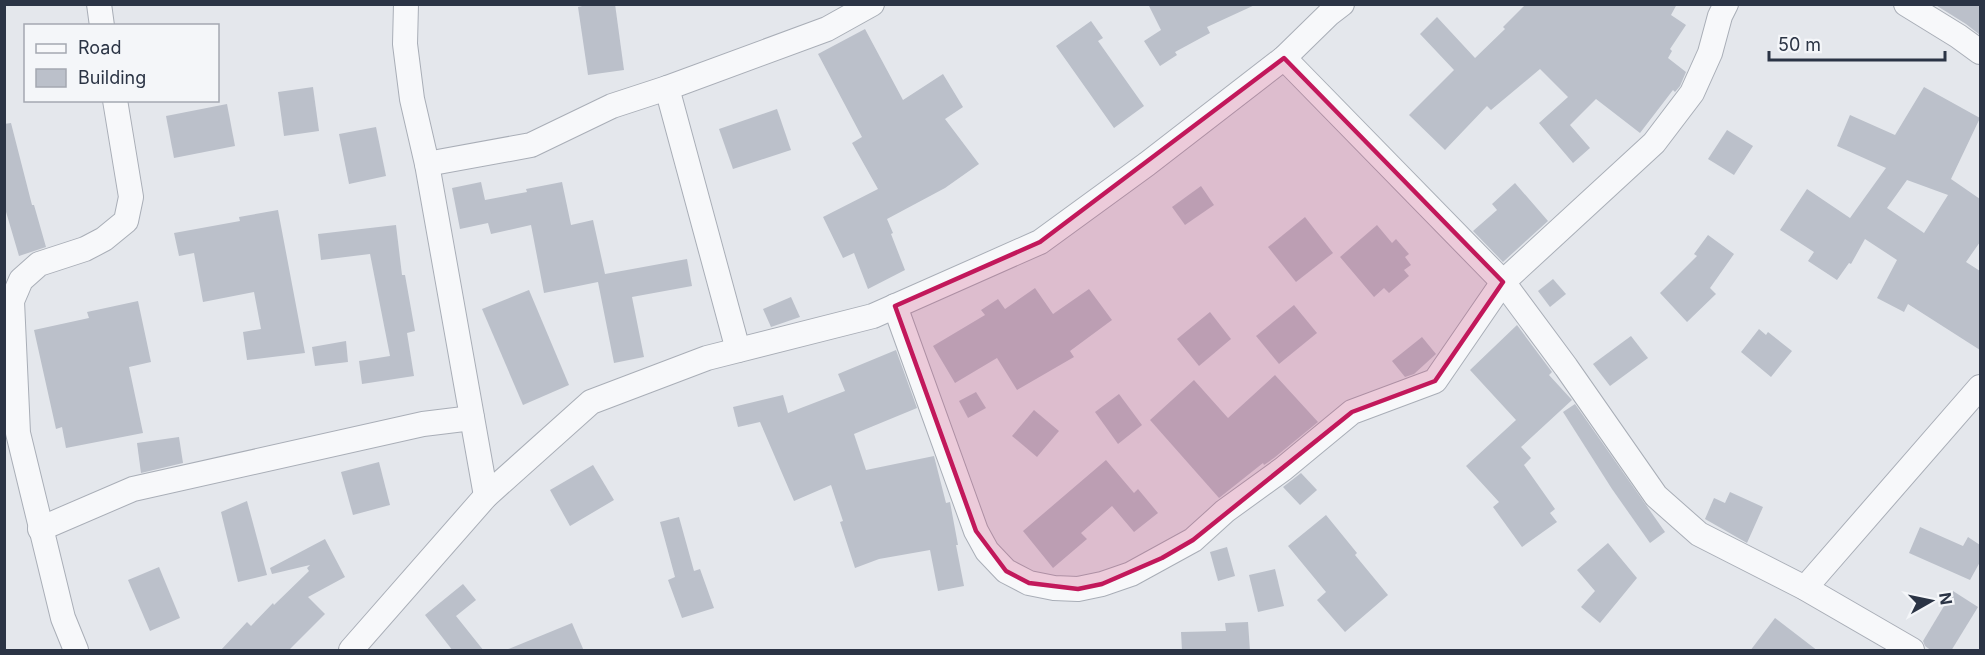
<svg xmlns="http://www.w3.org/2000/svg" width="1985" height="655" viewBox="0 0 1985 655" font-family="Inter,sans-serif">
<rect width="100%" height="100%" fill="#e4e7ec"/>
<g fill="#bbc0ca" fill-rule="evenodd">
<polygon points="591,4 615,4 624,70 588,75 578,7"/>
<polygon points="1148,4 1257,4 1207,27 1210,33 1175,52 1177,55 1160,66 1144,41 1161,30"/>
<polygon points="1526,4 1677,4 1671,15 1686,25 1670,49 1672,51 1668,58 1686,72 1680,86 1675,92 1673,90 1640,133 1596,99 1570,125 1590,148 1573,163 1539,123 1568,97 1540,69 1491,110 1487,106 1445,150 1409,115 1454,70 1420,34 1437,17 1475,58 1505,29 1503,27"/>
<polygon points="1934,4 1980,4 1980,35 1966,24"/>
<polygon points="1091,21 1103,38 1098,41 1144,106 1114,128 1056,46"/>
<polygon points="865,29 903,100 943,74 963,107 945,119 979,164 945,188 887,219 893,233 891,234 905,270 868,289 854,253 843,258 823,217 878,189 852,143 862,137 818,54"/>
<polygon points="313,87 319,131 284,136 278,92"/>
<path d="M 1924,87 L 1980,118 L 1951,179 L 1980,199 L 1980,242 L 1966,262 L 1980,271 L 1980,350 L 1908,304 L 1904,312 L 1877,298 L 1897,260 L 1865,239 L 1851,264 L 1849,263 L 1837,280 L 1808,261 L 1814,252 L 1780,230 L 1807,189 L 1850,218 L 1886,168 L 1837,146 L 1850,115 L 1895,135 ZM 1907,180 L 1948,195 L 1924,233 L 1887,208 Z"/>
<polygon points="227,104 235,146 174,158 166,116"/>
<polygon points="777,109 791,150 733,169 719,129"/>
<polygon points="11,123 32,205 34,205 46,247 19,256 4,205 4,124"/>
<polygon points="376,127 386,176 349,184 339,134"/>
<polygon points="1727,130 1753,146 1734,175 1708,159"/>
<polygon points="481,182 485,200 527,192 526,189 562,182 571,225 593,220 605,274 687,259 692,286 632,297 644,357 614,363 598,282 544,293 531,225 491,234 488,223 460,229 452,188"/>
<polygon points="1515,183 1548,221 1503,262 1473,231 1497,210 1492,204"/>
<polygon points="1201,186 1214,205 1185,225 1172,207"/>
<polygon points="278,210 305,353 247,360 243,332 261,329 254,292 203,302 194,253 179,256 174,233 240,221 239,217"/>
<polygon points="1305,217 1333,253 1296,282 1268,247"/>
<polygon points="396,225 402,275 405,275 415,331 407,333 414,376 362,384 359,361 390,356 370,254 321,260 318,234"/>
<polygon points="1377,225 1392,243 1396,239 1409,254 1405,257 1411,265 1404,270 1409,276 1389,293 1384,288 1374,297 1340,257"/>
<polygon points="1708,235 1734,254 1710,288 1716,294 1687,322 1660,293 1697,256 1694,254"/>
<polygon points="1553,279 1566,294 1550,307 1538,291"/>
<polygon points="1035,288 1053,314 1089,289 1112,320 1070,351 1074,357 1017,390 997,358 955,383 933,346 985,315 981,310 998,299 1005,309"/>
<polygon points="529,290 569,385 523,405 482,309"/>
<polygon points="791,297 800,317 771,327 763,309"/>
<polygon points="138,301 151,362 129,367 143,433 66,448 62,427 56,429 34,330 89,318 87,312"/>
<polygon points="1294,305 1317,333 1279,364 1256,336"/>
<polygon points="1210,312 1231,339 1199,366 1177,339"/>
<polygon points="1517,325 1552,372 1549,375 1572,400 1521,447 1531,458 1524,465 1555,509 1550,513 1557,522 1522,547 1493,507 1499,502 1466,466 1516,420 1470,370"/>
<polygon points="1759,329 1766,335 1768,332 1792,351 1771,377 1741,352"/>
<polygon points="1631,336 1648,358 1610,386 1593,364"/>
<polygon points="1422,337 1436,354 1414,374 1405,377 1392,361"/>
<polygon points="346,341 348,362 315,366 312,347"/>
<polygon points="896,350 917,408 854,434 866,470 934,456 946,503 950,502 958,545 956,545 964,586 938,591 930,550 879,559 855,568 840,522 843,521 831,485 794,501 760,422 738,427 733,407 783,395 788,413 845,391 838,374"/>
<polygon points="1275,375 1318,422 1274,458 1264,465 1263,463 1219,498 1150,420 1194,380 1228,418"/>
<polygon points="976,392 986,408 968,418 959,401"/>
<polygon points="1119,394 1142,425 1118,444 1095,412"/>
<polygon points="1575,404 1665,532 1650,543 1612,489 1563,412"/>
<polygon points="1034,410 1059,431 1037,457 1012,436"/>
<polygon points="179,437 183,463 141,473 137,443"/>
<polygon points="1106,460 1134,493 1138,489 1158,513 1134,532 1112,506 1081,533 1087,539 1053,568 1023,531"/>
<polygon points="379,462 390,505 353,515 341,472"/>
<polygon points="593,465 614,500 570,526 550,490"/>
<polygon points="1301,473 1317,490 1300,505 1283,487"/>
<polygon points="1730,492 1763,507 1747,543 1705,519 1714,498 1725,503"/>
<polygon points="247,501 267,575 238,582 221,512"/>
<polygon points="1326,515 1357,553 1355,555 1388,595 1345,632 1317,600 1326,592 1288,546"/>
<polygon points="679,517 694,571 700,569 714,608 682,618 668,580 675,577 660,522"/>
<polygon points="1920,527 1963,546 1968,537 1980,545 1980,562 1970,580 1909,553"/>
<polygon points="325,539 345,577 308,597 325,614 288,651 220,651 247,622 251,626 273,603 274,605 309,571 307,568 310,565 272,574 270,568"/>
<polygon points="1608,543 1637,578 1600,623 1581,607 1595,591 1577,570"/>
<polygon points="1227,547 1235,576 1218,581 1210,552"/>
<polygon points="159,567 180,618 150,631 128,580"/>
<polygon points="1275,569 1284,606 1258,612 1249,575"/>
<polygon points="463,584 476,600 456,616 484,651 453,651 425,615"/>
<polygon points="1953,591 1978,607 1951,651 1932,651 1925,646 1923,641"/>
<polygon points="1775,618 1818,651 1750,651"/>
<polygon points="1248,622 1250,651 1182,651 1181,632 1226,631 1225,623"/>
<polygon points="572,623 584,651 506,651 506,650"/>
</g>
<g fill="none" stroke-linecap="round" stroke-linejoin="round">
<g stroke="#a9aeb7" stroke-width="26">
<g id="minor">
<polyline points="99,4 102,26"/>
<polyline points="406,4 405,44 412,99 427,164 486,496"/>
<polyline points="1906,4 1958,36 1980,52"/>
<polyline points="1284,58 1503,282 1566,367 1656,496 1699,534 1805,588 1912,650"/>
<polyline points="667,88 738,350"/>
<polyline points="427,164 531,145 612,106 667,88 827,29 872,4"/>
<polyline points="895,306 976,531 987,551 1006,571 1029,583 1054,588 1078,589 1102,584 1131,574 1193,540 1225,511 1283,469 1352,412 1435,381 1503,282 1654,143 1692,93 1710,53 1720,16 1726,4"/>
<polyline points="40,529 133,489 423,424 472,418"/>
<polyline points="1805,588 1980,387"/>
<polyline points="76,650 63,618 18,433 12,301 21,280 39,264 85,249 104,239 126,221 131,197 115,100"/>
<polyline points="351,650 486,496 591,402 707,358 873,316 1040,242 1147,164 1284,58 1329,14 1342,4"/>
</g>
</g>
<use href="#minor" stroke="#f7f8fa" stroke-width="24"/>
</g>
<path fill="#c2185b" fill-opacity="0.2" stroke="#c2185b" stroke-width="4.5" stroke-linejoin="round" d="M 1284,58 L 1503,282 L 1435,381 L 1352,412 L 1193,540 L 1162,558 L 1102,584 L 1078,589 L 1029,583 L 1006,571 L 976,531 L 895,306 L 1040,242 Z"/>
<rect width="1985" height="655" fill="none" stroke="#2b3445" stroke-width="12"/>
<rect x="24" y="24" width="195" height="78" fill="#f4f6f9" stroke="#a4a8b1" stroke-width="1.5"/>
<rect x="36" y="44" width="30" height="9" fill="#f7f8fa" stroke="#a4a8b1" stroke-width="1.5"/>
<text x="78" y="54" font-size="18" fill="#2b3445">Road</text>
<rect x="36" y="69" width="30" height="18" fill="#bbc0ca" stroke="#a4a8b1" stroke-width="1.5"/>
<text x="78" y="84" font-size="18" fill="#2b3445">Building</text>
<g transform="translate(1931 601) rotate(81)" stroke="#f4f6f9" stroke-width="4.5" paint-order="stroke">
<path d="M0-4.5L10 22L0 15L-10 22Z" fill="#2b3445"/>
<text y="-9" font-size="16" font-weight="bold" text-anchor="middle" fill="#2b3445">N</text>
</g>
<path d="M1769 51v9h176v-9" fill="none" stroke="#2b3445" stroke-width="3"/>
<text x="1778" y="51" font-size="18" fill="#2b3445" stroke="#f4f6f9" stroke-width="4.5" paint-order="stroke">50 m</text>
</svg>
